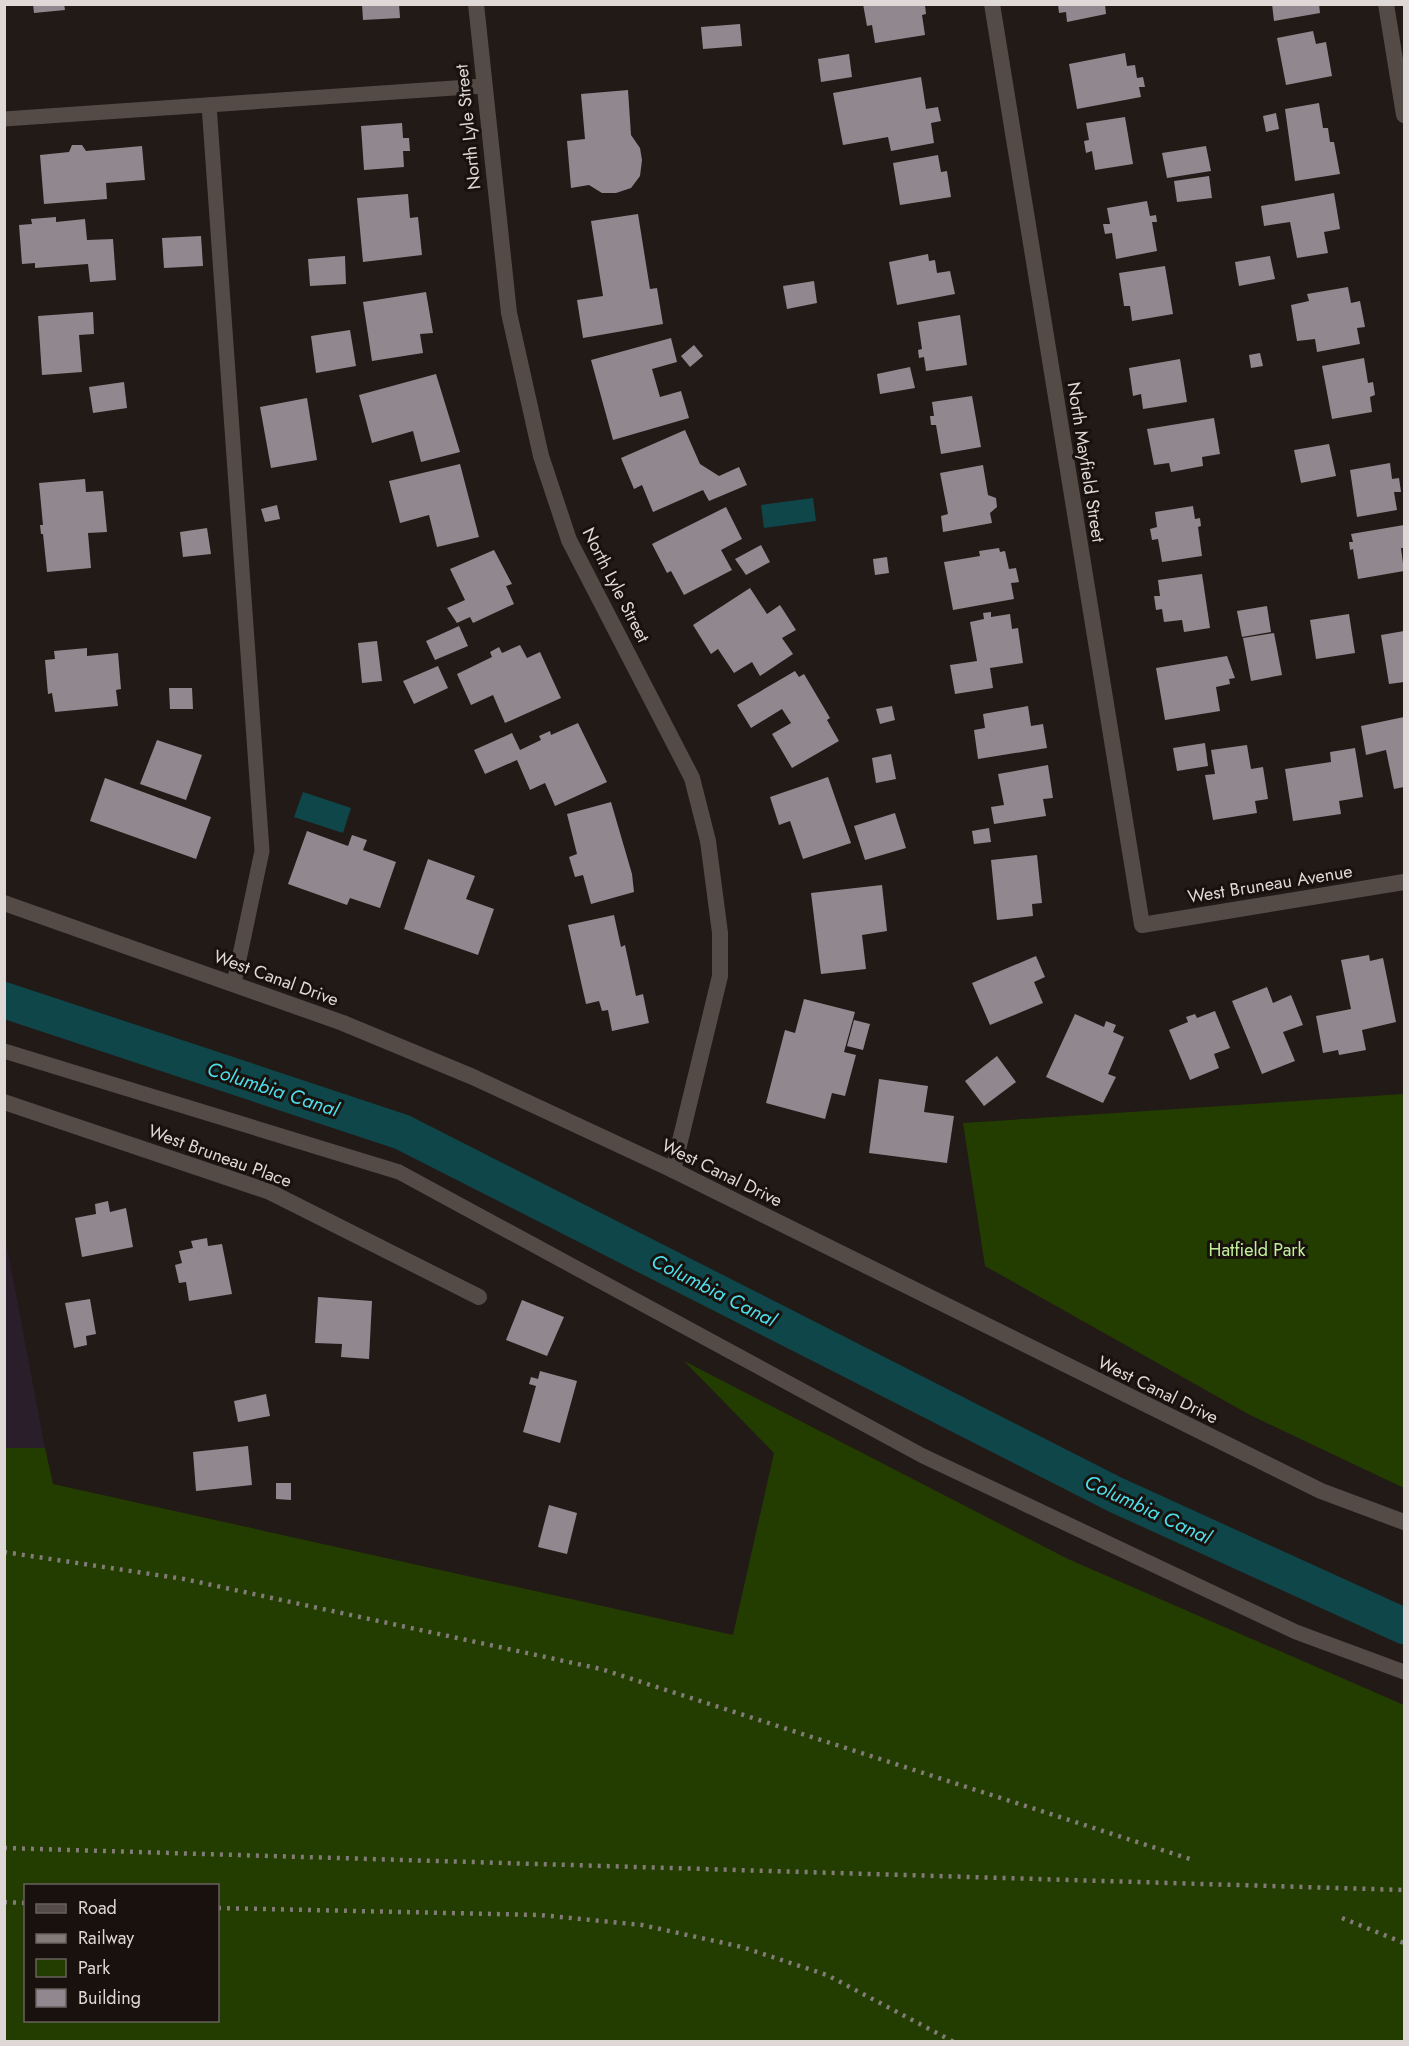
<svg xmlns="http://www.w3.org/2000/svg" width="1409" height="2046" viewBox="0 0 1409 2046" font-family="Jost,sans-serif">
<rect width="100%" height="100%" fill="#221a17"/>
<polygon fill="#2a1e2b" points="5,1237 45,1448 5,1448"/>
<g fill="#233d00" fill-rule="evenodd">
<polygon points="1404,1094 1404,1488 1250,1415 985,1266 963,1123"/>
<path d="M 684,1361 L 1068,1559 L 1404,1705 L 1404,2041 L 5,2041 L 5,1448 L 45,1448 L 53,1484 L 733,1635 L 774,1453 ZM 26,1886 L 218,1886 L 218,2020 L 26,2020 Z"/>
</g>
<g fill="#0f464a">
<polygon points="813,498 816,521 764,528 761,505"/>
<polygon points="303,792 351,808 343,833 294,817"/>
</g>
<g fill="none" stroke-linecap="round" stroke-linejoin="round">
<polyline stroke="#0f464a" stroke-width="36" points="4,1000 402,1132 1116,1495 1404,1626"/>
</g>
<g fill="#91888f">
<polygon points="33,4 64,4 65,10 34,13"/>
<polygon points="362,4 399,4 400,18 363,20"/>
<polygon points="863,4 925,5 926,14 922,15 925,35 875,43 872,25 867,26"/>
<polygon points="1058,4 1105,4 1106,14 1067,22 1066,12 1059,13"/>
<polygon points="1272,4 1319,4 1320,13 1274,21"/>
<polygon points="740,24 742,46 703,49 701,27"/>
<polygon points="1313,31 1316,44 1326,42 1332,76 1286,85 1277,38"/>
<polygon points="1125,53 1127,66 1135,65 1137,78 1143,77 1145,87 1139,87 1141,97 1077,109 1069,64"/>
<polygon points="849,54 852,77 821,82 818,59"/>
<polygon points="921,77 926,109 938,107 941,121 931,123 934,143 891,151 888,137 843,145 833,93"/>
<polygon points="628,90 631,135 640,148 642,160 640,176 631,188 616,193 602,193 589,185 571,188 567,141 585,139 581,94"/>
<polygon points="1319,103 1323,128 1328,128 1330,142 1334,142 1340,174 1295,181 1285,109"/>
<polygon points="1276,113 1279,129 1266,132 1263,116"/>
<polygon points="1125,117 1133,164 1095,170 1092,151 1086,153 1084,141 1089,140 1086,123"/>
<polygon points="402,123 403,138 409,138 410,151 403,151 404,167 364,170 361,126"/>
<polygon points="72,145 82,145 86,151 142,146 145,180 106,183 107,199 44,204 40,155 69,152"/>
<polygon points="1206,146 1211,171 1167,178 1162,153"/>
<polygon points="938,155 941,172 947,171 951,197 900,205 893,163"/>
<polygon points="1209,176 1212,198 1177,202 1174,181"/>
<polygon points="1334,193 1340,229 1324,232 1328,253 1297,258 1290,222 1264,226 1261,206"/>
<polygon points="408,194 410,218 418,217 422,255 363,262 357,198"/>
<polygon points="1147,201 1150,216 1156,215 1157,222 1152,222 1157,251 1116,259 1112,233 1105,234 1103,224 1110,224 1107,208"/>
<polygon points="638,214 650,289 657,288 663,324 583,338 577,300 603,296 591,221"/>
<polygon points="56,217 56,222 85,219 87,240 113,239 116,280 90,282 88,264 35,268 35,263 22,264 19,225 32,224 31,219"/>
<polygon points="201,236 203,266 164,268 162,238"/>
<polygon points="928,254 929,261 935,260 937,273 950,271 955,294 897,305 889,262"/>
<polygon points="345,256 346,284 310,286 308,259"/>
<polygon points="1270,256 1275,279 1239,286 1235,262"/>
<polygon points="1165,266 1173,314 1132,321 1130,306 1124,306 1119,273"/>
<polygon points="814,281 817,303 787,309 783,286"/>
<polygon points="1348,287 1351,303 1360,301 1365,327 1357,328 1360,344 1317,352 1315,339 1297,341 1291,305 1309,301 1307,294"/>
<polygon points="426,292 433,333 420,334 423,353 372,361 363,302"/>
<polygon points="93,312 94,334 79,335 82,372 42,375 38,316"/>
<polygon points="960,315 967,365 926,371 924,357 919,358 918,350 922,349 918,322"/>
<polygon points="350,330 356,366 316,373 311,336"/>
<polygon points="671,338 677,362 652,369 660,397 681,391 689,418 613,440 591,360"/>
<polygon points="694,345 703,356 690,367 681,356"/>
<polygon points="1260,353 1263,366 1251,368 1249,355"/>
<polygon points="1364,358 1368,383 1373,382 1375,395 1370,397 1372,412 1332,419 1322,366"/>
<polygon points="1180,359 1187,402 1143,409 1141,394 1133,396 1129,368"/>
<polygon points="910,367 915,388 880,394 877,374"/>
<polygon points="436,374 460,452 421,462 413,431 372,443 359,395"/>
<polygon points="124,382 127,408 93,413 89,387"/>
<polygon points="972,396 981,447 941,454 936,425 931,425 930,416 934,416 932,402"/>
<polygon points="307,398 317,460 271,468 260,407"/>
<polygon points="1214,418 1220,454 1202,457 1203,466 1171,472 1169,463 1154,465 1147,429"/>
<polygon points="685,430 700,464 719,476 739,467 747,485 709,501 703,490 653,512 642,485 634,489 621,458"/>
<polygon points="1329,444 1336,476 1301,483 1294,450"/>
<polygon points="1390,463 1392,479 1399,478 1401,492 1394,492 1397,510 1357,517 1350,470"/>
<polygon points="460,464 479,537 437,547 429,515 400,523 389,481"/>
<polygon points="983,465 988,495 996,498 997,507 990,513 992,523 943,532 941,516 948,514 940,473"/>
<polygon points="85,479 86,492 103,491 107,532 88,533 91,568 47,572 43,534 41,534 40,525 43,525 39,483"/>
<polygon points="277,505 280,519 265,522 261,509"/>
<polygon points="1193,506 1195,519 1200,518 1201,526 1198,527 1202,556 1162,562 1158,539 1152,540 1150,529 1157,527 1155,512"/>
<polygon points="726,507 742,539 721,550 732,570 684,595 671,571 667,573 652,544"/>
<polygon points="1404,525 1404,548 1401,548 1404,571 1358,579 1353,549 1350,550 1349,542 1353,542 1351,534"/>
<polygon points="207,528 211,554 183,557 180,532"/>
<polygon points="761,545 770,562 746,575 735,559"/>
<polygon points="999,548 1000,552 1005,551 1009,569 1016,568 1019,582 1011,583 1014,599 953,610 944,562 980,556 979,551"/>
<polygon points="494,550 512,584 506,586 514,604 473,623 470,617 457,623 447,608 465,600 450,569"/>
<polygon points="887,557 889,573 875,575 873,559"/>
<polygon points="1202,574 1210,628 1184,632 1182,620 1164,622 1162,609 1156,610 1154,596 1160,596 1158,580"/>
<polygon points="750,588 767,614 780,605 796,630 782,638 793,654 760,676 752,662 734,673 718,649 711,654 693,625"/>
<polygon points="1267,606 1271,632 1242,637 1237,611"/>
<polygon points="991,612 991,617 1010,614 1012,629 1018,628 1023,663 990,668 993,688 955,694 950,665 977,661 970,622 984,619 983,613"/>
<polygon points="1349,614 1355,653 1316,659 1310,620"/>
<polygon points="459,626 468,646 435,660 426,641"/>
<polygon points="1404,631 1404,682 1389,684 1381,635"/>
<polygon points="1274,633 1282,675 1251,681 1243,638"/>
<polygon points="377,641 382,681 362,683 358,643"/>
<polygon points="520,645 527,658 540,652 561,698 505,723 493,695 471,705 457,674 492,657 490,652 499,647 502,653"/>
<polygon points="87,648 87,656 118,653 121,689 116,690 118,706 55,712 52,693 48,694 45,660 55,659 54,651"/>
<polygon points="1227,656 1235,678 1229,679 1230,684 1216,687 1220,711 1165,720 1156,668"/>
<polygon points="438,666 448,688 414,704 403,681"/>
<polygon points="795,671 799,677 804,674 830,718 827,720 839,741 792,768 772,734 791,723 782,709 751,728 737,705"/>
<polygon points="169,688 192,688 193,709 170,709"/>
<polygon points="892,706 895,720 880,724 876,709"/>
<polygon points="1028,706 1031,726 1043,724 1047,748 978,759 974,730 985,728 983,714"/>
<polygon points="1404,717 1404,787 1394,789 1386,750 1366,755 1361,726"/>
<polygon points="578,723 607,782 555,806 545,783 530,790 517,760 485,774 474,750 512,733 520,750 541,740 539,736 550,731 551,735"/>
<polygon points="157,740 202,755 186,800 140,784"/>
<polygon points="1205,743 1208,766 1177,771 1173,748"/>
<polygon points="1247,745 1251,769 1263,767 1268,799 1255,801 1257,813 1213,820 1205,775 1215,774 1211,750"/>
<polygon points="1355,748 1363,797 1339,801 1341,814 1293,821 1285,769 1331,762 1330,752"/>
<polygon points="891,754 896,779 876,783 872,758"/>
<polygon points="1048,765 1053,798 1043,799 1046,816 994,824 991,807 1004,805 998,774"/>
<polygon points="828,777 851,843 803,859 790,821 779,825 770,797"/>
<polygon points="105,778 211,817 196,859 90,821"/>
<polygon points="611,802 632,874 634,892 591,904 583,875 575,877 569,857 577,854 567,814"/>
<polygon points="895,813 906,848 865,860 854,826"/>
<polygon points="989,828 991,842 974,844 972,831"/>
<polygon points="307,831 348,846 352,835 367,840 363,850 396,862 380,908 350,898 347,905 288,884"/>
<polygon points="1037,855 1042,903 1032,904 1033,916 997,920 991,860"/>
<polygon points="428,859 475,876 466,899 494,909 478,955 404,929"/>
<polygon points="882,885 887,931 862,935 866,969 821,974 811,893"/>
<polygon points="614,915 621,947 625,945 636,996 643,994 649,1023 612,1031 608,1010 602,1011 599,1001 586,1004 568,925"/>
<polygon points="1369,955 1370,961 1383,958 1396,1022 1362,1030 1366,1050 1339,1055 1338,1050 1323,1053 1316,1016 1351,1009 1341,960"/>
<polygon points="1036,956 1045,977 1034,982 1043,1003 990,1025 972,983"/>
<polygon points="1267,987 1273,1003 1291,995 1303,1025 1283,1032 1295,1061 1262,1074 1232,1001"/>
<polygon points="804,999 855,1012 844,1052 856,1055 845,1096 832,1093 825,1119 766,1103 785,1030 795,1033"/>
<polygon points="1215,1011 1230,1048 1214,1054 1219,1068 1190,1080 1169,1030 1188,1022 1186,1017 1195,1014 1197,1018"/>
<polygon points="1075,1014 1104,1027 1106,1021 1116,1025 1113,1032 1124,1037 1108,1074 1116,1077 1103,1103 1046,1077"/>
<polygon points="854,1020 870,1024 863,1050 847,1046"/>
<polygon points="997,1056 1016,1082 984,1106 965,1081"/>
<polygon points="879,1079 928,1086 924,1112 954,1116 947,1163 869,1153"/>
<polygon points="108,1201 110,1212 126,1208 133,1247 82,1257 75,1218 96,1214 95,1204"/>
<polygon points="207,1238 208,1246 222,1244 232,1294 189,1301 186,1282 179,1283 175,1265 182,1263 179,1251 193,1248 191,1241"/>
<polygon points="318,1297 372,1301 369,1359 341,1357 342,1344 315,1343"/>
<polygon points="90,1299 96,1334 86,1336 87,1345 74,1348 65,1303"/>
<polygon points="522,1300 564,1317 547,1356 506,1340"/>
<polygon points="540,1371 577,1381 560,1443 523,1432 536,1386 529,1384 531,1377 538,1379"/>
<polygon points="266,1394 270,1416 238,1422 234,1401"/>
<polygon points="248,1446 252,1485 196,1491 193,1452"/>
<polygon points="276,1483 291,1483 291,1500 276,1499"/>
<polygon points="549,1505 577,1513 567,1554 538,1547"/>
</g>
<g fill="none" stroke-linecap="round" stroke-linejoin="round">
<g stroke="#544a46" stroke-width="15">
<polyline points="209,105 262,851 234,983"/>
<polyline points="4,119 483,86"/>
<polyline points="4,1051 399,1172 923,1456 1296,1632 1404,1672"/>
</g>
<g stroke="#544a46" stroke-width="16">
<polyline points="476,4 509,313 541,456 569,540 692,778 708,841 720,933 720,976 673,1170"/>
<polyline points="992,4 1142,925 1404,882"/>
<polyline points="1386,4 1404,115"/>
<polyline points="4,1102 270,1192 479,1297"/>
</g>
<polyline stroke="#544a46" stroke-width="16" points="4,903 343,1023 473,1077 673,1170 1321,1491 1404,1522"/>
<g stroke="#827b78" stroke-width="4.5" stroke-dasharray="3 6" stroke-linecap="butt">
<polyline points="4,1552 184,1579 601,1669 1193,1860"/>
<polyline points="4,1848 1404,1890"/>
<polyline points="4,1902 26,1903"/>
<polyline points="218,1908 540,1915 642,1925 742,1947 827,1975 954,2042"/>
<polyline points="1342,1918 1404,1943"/>
</g>
</g>
<g text-anchor="middle" stroke-width="6" stroke-linejoin="round" paint-order="stroke">
<g font-size="18" fill="#ded8d6" stroke="#19110e">
<text transform="translate(468 127) rotate(-96)" y="6">North Lyle Street</text>
<text transform="translate(1086 462) rotate(81)" y="6">North Mayfield Street</text>
<text transform="translate(616 585) rotate(63)" y="6">North Lyle Street</text>
<text transform="translate(1270 884) rotate(-9)" y="6">West Bruneau Avenue</text>
<text transform="translate(276 978) rotate(20)" y="6">West Canal Drive</text>
<text transform="translate(220 1156) rotate(20)" y="6">West Bruneau Place</text>
<text transform="translate(722 1173) rotate(26)" y="6">West Canal Drive</text>
<text transform="translate(1158 1390) rotate(26)" y="6">West Canal Drive</text>
</g>
<g font-size="18" fill="#c2f19b" stroke="#19110e">
<text x="1257" y="1256">Hatfield Park</text>
</g>
<g font-size="20" font-style="italic" fill="#4cdee9" stroke="#19110e">
<text transform="translate(273 1089) rotate(18)" y="7">Columbia Canal</text>
<text transform="translate(714 1290) rotate(27)" y="7">Columbia Canal</text>
<text transform="translate(1148 1509) rotate(25)" y="7">Columbia Canal</text>
</g>
</g>
<rect width="1409" height="2046" fill="none" stroke="#ded8d6" stroke-width="12"/>
<rect x="24" y="1884" width="195" height="138" fill="#19110e" stroke="#68615e" stroke-width="1.5"/>
<rect x="36" y="1904" width="30" height="9" fill="#544a46" stroke="#68615e" stroke-width="1.5"/>
<text x="78" y="1914" font-size="18" fill="#ded8d6">Road</text>
<rect x="36" y="1934" width="30" height="9" fill="#827b78" stroke="#68615e" stroke-width="1.5"/>
<text x="78" y="1944" font-size="18" fill="#ded8d6">Railway</text>
<rect x="36" y="1959" width="30" height="18" fill="#233d00" stroke="#68615e" stroke-width="1.5"/>
<text x="78" y="1974" font-size="18" fill="#ded8d6">Park</text>
<rect x="36" y="1989" width="30" height="18" fill="#91888f" stroke="#68615e" stroke-width="1.5"/>
<text x="78" y="2004" font-size="18" fill="#ded8d6">Building</text>
</svg>
